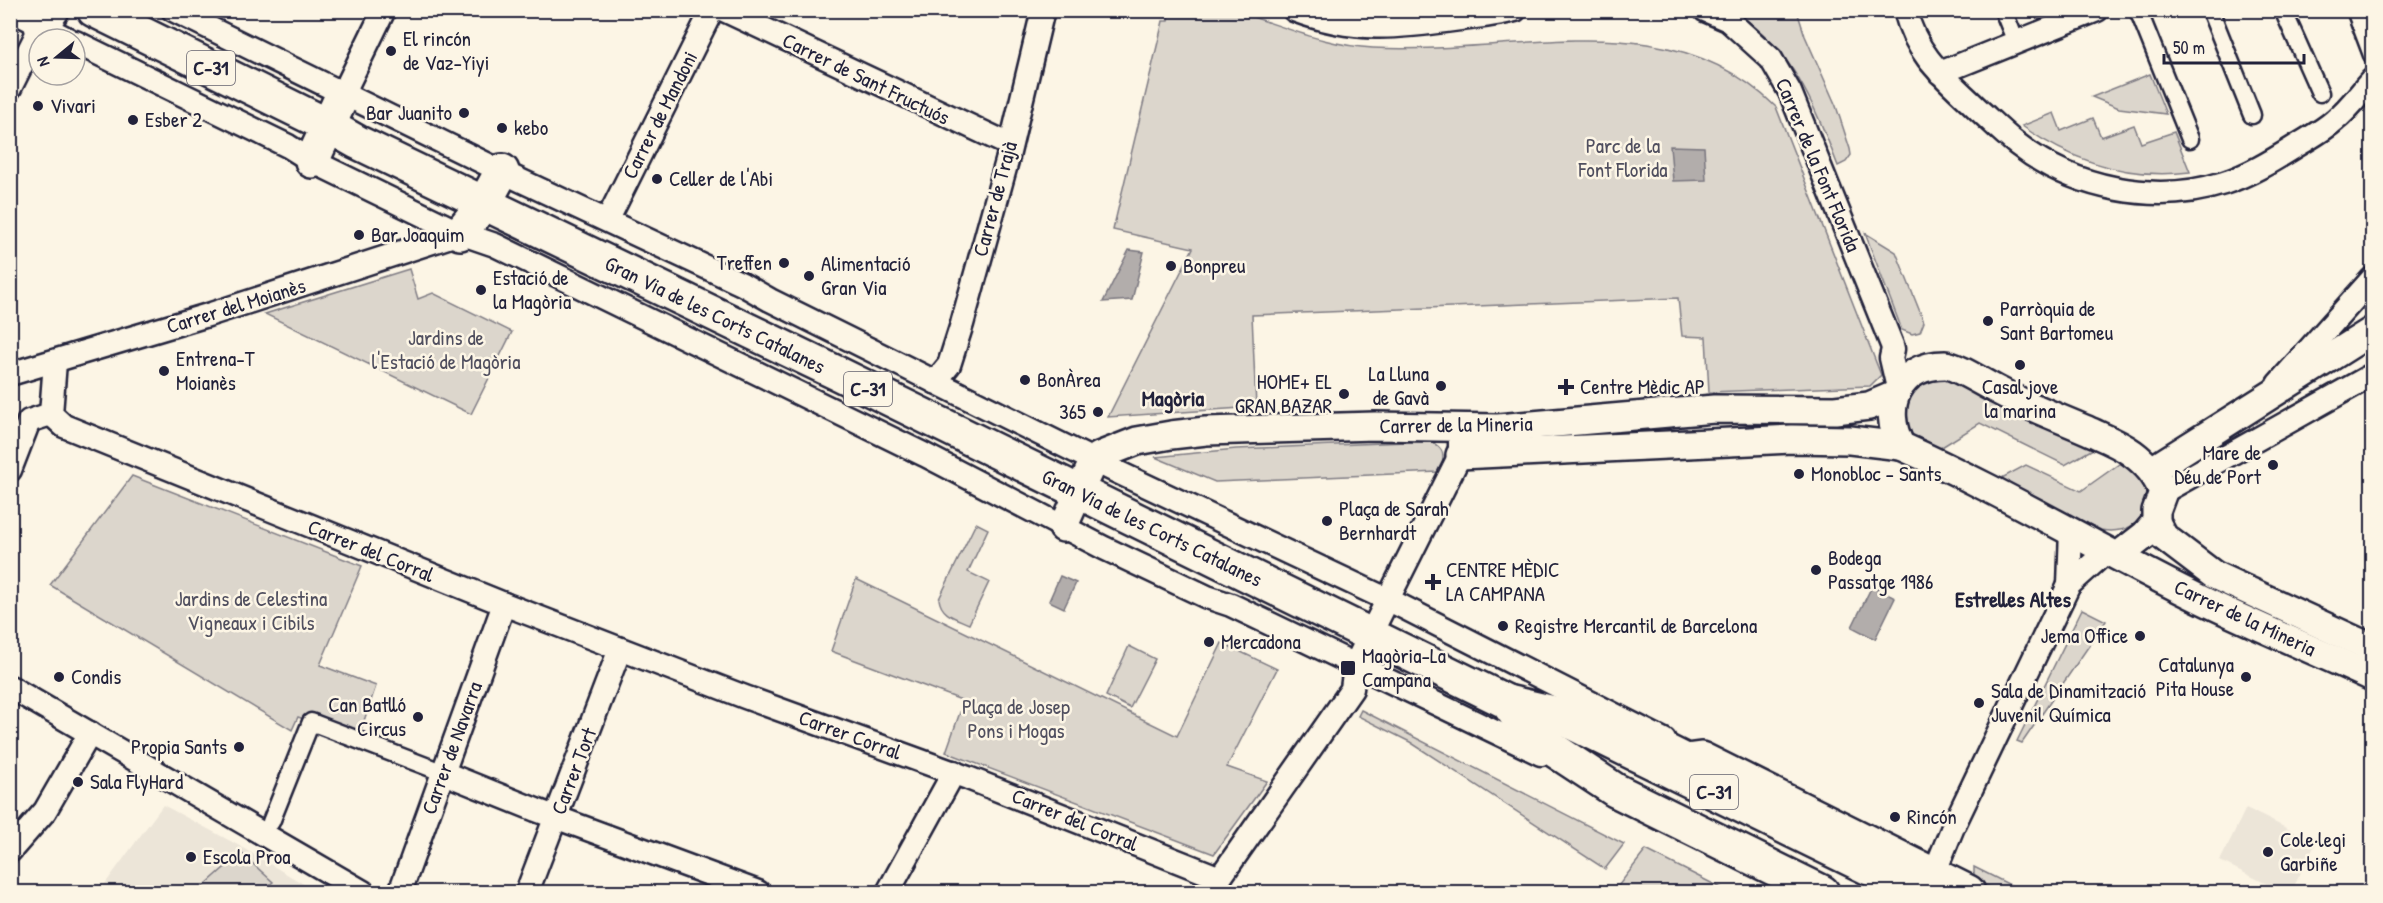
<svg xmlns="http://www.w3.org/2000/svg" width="2383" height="903" viewBox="0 0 2383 903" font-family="'Patrick Hand',sans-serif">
<rect width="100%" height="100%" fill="#fcf5e5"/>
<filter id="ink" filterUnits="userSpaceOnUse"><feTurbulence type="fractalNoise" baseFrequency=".0167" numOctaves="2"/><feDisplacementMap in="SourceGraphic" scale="12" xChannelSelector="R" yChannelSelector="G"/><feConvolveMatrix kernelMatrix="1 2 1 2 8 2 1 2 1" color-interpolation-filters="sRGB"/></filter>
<g filter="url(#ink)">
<g fill="#ece5d8">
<polygon points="163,805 236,844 317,892 99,892"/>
<polygon points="2246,808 2316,843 2291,892 2283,892 2220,861"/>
</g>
<g fill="#dcd6cc" stroke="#7f7c84" stroke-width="1.5">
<path d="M 1169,11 C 1187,11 1216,7 1233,11 C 1280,24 1323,46 1373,48 C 1524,55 1668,0 1776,107 L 1881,375 L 1870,386 L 1709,392 L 1706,337 L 1682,336 L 1678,298 L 1252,315 L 1256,407 L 1108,417 L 1193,248 L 1113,230 L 1163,21 L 1168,21 Z"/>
<path d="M 1734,11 L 1797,11 L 1805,36 L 1836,106 L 1850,149 L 1851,155 L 1846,162 L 1838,166 C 1813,102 1793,50 1734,11 Z"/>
<polygon points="2150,74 2166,114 2119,108 2092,97"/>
<path d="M 2054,113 L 2061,131 L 2093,118 L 2101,137 L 2134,125 L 2141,143 L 2174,132 L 2190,172 C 2128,180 2072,161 2022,126 Z"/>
<polygon points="1865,233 1896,252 1924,322 1920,332 1912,334 1902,330"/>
<polygon points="409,269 418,299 433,293 512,332 471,414 265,314"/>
<path d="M 1941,377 L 1953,380 L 2093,449 L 2065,465 L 1980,423 L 1937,450 C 1932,447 1925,445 1920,442 C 1898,426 1901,389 1927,380 C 1931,378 1937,378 1941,377 Z"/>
<path d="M 1430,441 C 1445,449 1444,454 1442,470 L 1438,472 L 1215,482 L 1155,457 L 1236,449 Z"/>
<path d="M 2122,462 C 2165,488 2149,538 2101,530 L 1998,480 L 2026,465 L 2081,491 Z"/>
<polygon points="132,476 362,566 320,665 376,686 358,738 298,717 292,730 50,585"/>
<path d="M 976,523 L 988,529 L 968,572 L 989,582 L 969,624 C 956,618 941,615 939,599 Z"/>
<polygon points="856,579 1177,736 1222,643 1277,669 1227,767 1267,781 1214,854 946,752 964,701 831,651"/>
<polygon points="2082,609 2106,621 2022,743 2017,741"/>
<polygon points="1129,646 1155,659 1130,708 1106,696"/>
<polygon points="1361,710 1624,844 1605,869 1410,742 1358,716"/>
<polygon points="1646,850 1729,892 1618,892 1615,890"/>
<polygon points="241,853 273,882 261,892 197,892"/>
<path d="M 1974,867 L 2024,892 C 2005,892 1990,890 1974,878 Z"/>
</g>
<g fill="#b2adab" stroke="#78757e" stroke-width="1.5">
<polygon points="1670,146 1704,147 1706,180 1673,181"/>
<polygon points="1129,250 1144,252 1132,300 1103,302"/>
<polygon points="1060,576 1076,583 1064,608 1049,601"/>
<polygon points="1872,586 1895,598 1875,639 1852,627"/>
</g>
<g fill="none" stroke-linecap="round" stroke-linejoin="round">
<g stroke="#22223b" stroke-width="21">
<g id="pedestrian">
<polyline points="2003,10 2016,42"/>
<polyline points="2138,10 2190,139"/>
<polyline points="2210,10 2252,115"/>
<polyline points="2283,10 2320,93"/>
<polyline points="2355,10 2372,55"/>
<polyline points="271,822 311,722 444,773"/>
</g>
</g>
<g stroke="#22223b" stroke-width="27">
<g id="minor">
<polyline points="11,10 68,39"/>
<polyline points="173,10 509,175 742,284 770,300 1111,469 1397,604 1664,740"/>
<polyline points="724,10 1010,145"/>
<path d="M 1294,10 C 1355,33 1397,28 1460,19 C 1478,17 1497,15 1515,10"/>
<polyline points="1705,10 1728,20 1771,59 1790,92 1892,345 1893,349 1891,358 1898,388"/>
<path d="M 1905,10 C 1917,58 1946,78 1980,111 C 1992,122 2004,134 2017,144 C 2074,189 2156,205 2224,183 C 2249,175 2272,161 2293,148 C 2307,139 2323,131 2335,120 C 2349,109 2360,93 2372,80"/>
<polyline points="75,42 288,146 312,161 460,233 495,245 925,455 1104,548 1207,597 1231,605 1541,754"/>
<polyline points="1940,73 2097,10"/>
<polyline points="10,88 41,26"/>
<polyline points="343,94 384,10"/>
<polyline points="608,219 712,10"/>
<polyline points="10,374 208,315 460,233"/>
<polyline points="935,382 949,365 962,324 1007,161 1043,10"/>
<polyline points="2278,384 2372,279"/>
<polyline points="51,414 64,426 504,604 745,697 968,778 1220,878"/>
<polyline points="51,414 55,362"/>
<polyline points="10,470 29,421 51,414"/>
<polyline points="2163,492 2372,375"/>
<polyline points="2069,585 2071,530"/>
<polyline points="10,687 363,892"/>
<polyline points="444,773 536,810 758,892"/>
<polyline points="10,851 45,811 90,733"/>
<polyline points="1928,888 1953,827 2069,585 2108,550"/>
<polyline points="400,892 504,604"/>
<polyline points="527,892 620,649"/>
<polyline points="888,892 954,772"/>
<polyline points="1210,892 1352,689 1355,665 1460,455 1460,439"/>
</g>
</g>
<g stroke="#22223b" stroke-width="32">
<g id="tertiary">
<polyline points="1460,455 1792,439 1850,440 1901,446"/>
<polyline points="2152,470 2372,331"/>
<polyline points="2156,522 2164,537 2214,575 2372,648"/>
<polyline points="1063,528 1079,492 1094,460 1099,456 1137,441 1171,435 1206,431 1375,426 1498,428 1714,409 1835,410 1869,406 1895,395"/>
<path d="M 2118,556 L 2145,535 L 2156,522 L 2156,511 L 2163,492 C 2156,475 2147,464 2132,453 C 2119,443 2102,437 2087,430 C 2057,417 2027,406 1999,391 C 1988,386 1955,365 1945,365 C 1898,365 1880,407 1901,446 C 2004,492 2100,550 2202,600 C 2258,627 2316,651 2372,677"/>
</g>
</g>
<g stroke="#22223b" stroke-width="38">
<g id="primary">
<polyline points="94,10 327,125 357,142 839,374 1507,702 1530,734 1615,790 1822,892"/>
<polyline points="41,26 52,10"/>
<polyline points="312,161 343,94"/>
<polyline points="460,233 485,202 502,171"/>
<polyline points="1646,741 1686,761 1701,759 1968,892"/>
</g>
</g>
<g stroke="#22223b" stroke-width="38">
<polyline id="trunk" points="1507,702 1550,712 1918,892"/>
</g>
<use href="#pedestrian" stroke="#fcf5e5" stroke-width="16"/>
<use href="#minor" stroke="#fcf5e5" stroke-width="22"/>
<use href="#tertiary" stroke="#fcf5e5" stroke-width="27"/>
<use href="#primary" stroke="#fcf5e5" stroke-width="33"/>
<use href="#trunk" stroke="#fcf5e5" stroke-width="33"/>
</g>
</g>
<g fill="#22223b" stroke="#fcf5e5" stroke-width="2">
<circle cx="391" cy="51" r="6"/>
<circle cx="38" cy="106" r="6"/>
<circle cx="464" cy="113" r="6"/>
<circle cx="133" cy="120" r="6"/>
<circle cx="502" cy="128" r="6"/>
<circle cx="657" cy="179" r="6"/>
<circle cx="359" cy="235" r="6"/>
<circle cx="784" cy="263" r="6"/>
<circle cx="1171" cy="266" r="6"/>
<circle cx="809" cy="276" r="6"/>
<circle cx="481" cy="290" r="6"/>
<circle cx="1988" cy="321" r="6"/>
<circle cx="2020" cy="365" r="6"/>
<circle cx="164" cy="371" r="6"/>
<circle cx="1025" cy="380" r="6"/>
<circle cx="1441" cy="386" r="6"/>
<path d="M1563 378h6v6h6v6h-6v6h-6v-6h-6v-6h6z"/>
<circle cx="1344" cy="394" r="6"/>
<circle cx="1098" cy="412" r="6"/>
<circle cx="2273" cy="465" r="6"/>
<circle cx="1799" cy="474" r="6"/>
<circle cx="1327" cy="521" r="6"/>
<circle cx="1816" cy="570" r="6"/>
<path d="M1430 573h6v6h6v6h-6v6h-6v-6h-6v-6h6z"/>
<circle cx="1503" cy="626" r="6"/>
<circle cx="2140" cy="636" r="6"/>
<circle cx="1209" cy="642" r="6"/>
<rect x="1340" y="660" width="16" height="16" rx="3"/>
<circle cx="59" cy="677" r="6"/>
<circle cx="2246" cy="677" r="6"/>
<circle cx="1979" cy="703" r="6"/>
<circle cx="418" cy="717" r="6"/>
<circle cx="239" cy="747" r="6"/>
<circle cx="78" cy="782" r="6"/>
<circle cx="1895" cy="817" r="6"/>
<circle cx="2268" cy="852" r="6"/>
<circle cx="191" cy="857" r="6"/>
</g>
<g text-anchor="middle" stroke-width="5" stroke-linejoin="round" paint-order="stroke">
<g fill="#fcf5e5" stroke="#63616e" stroke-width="1.5">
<rect x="187" y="51" width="48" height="34" rx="4.5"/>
<rect x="844" y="372" width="48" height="34" rx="4.5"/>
<rect x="1690" y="775" width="48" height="34" rx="4.5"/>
</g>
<g font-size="20" font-weight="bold" fill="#22223b">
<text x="211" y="75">C-31</text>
<text x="868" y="396">C-31</text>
<text x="1714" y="799">C-31</text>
</g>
<g font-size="21" fill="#22223b" stroke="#fcf5e5" text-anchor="start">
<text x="403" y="46">El rincón<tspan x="403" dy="24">de Vaz-Yiyi</tspan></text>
<text x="50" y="113">Vivari</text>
<text x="452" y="120" text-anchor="end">Bar Juanito</text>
<text x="145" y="127">Esber 2</text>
<text x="514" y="135">kebo</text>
<text x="669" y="186">Celler de l'Abi</text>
<text x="371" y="242">Bar Joaquim</text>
<text x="772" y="270" text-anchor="end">Treffen</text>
<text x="821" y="271">Alimentació<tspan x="821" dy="24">Gran Via</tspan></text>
<text x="1183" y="273">Bonpreu</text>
<text x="493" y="285">Estació de<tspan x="493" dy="24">la Magòria</tspan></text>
<text x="2000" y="316">Parròquia de<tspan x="2000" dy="24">Sant Bartomeu</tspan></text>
<text x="176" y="366">Entrena-T<tspan x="176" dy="24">Moianès</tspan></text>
<text x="1429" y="381" text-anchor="end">La Lluna<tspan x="1429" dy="24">de Gavà</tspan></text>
<text x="1037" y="387">BonÀrea</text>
<text x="1332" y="389" text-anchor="end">HOME+ EL<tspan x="1332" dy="24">GRAN BAZAR</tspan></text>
<text x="1580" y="394">Centre Mèdic AP</text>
<text x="2020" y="394" text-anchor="middle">Casal jove<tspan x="2020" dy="24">la marina</tspan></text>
<text x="1086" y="419" text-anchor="end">365</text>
<text x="2261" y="460" text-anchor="end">Mare de<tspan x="2261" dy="24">Déu de Port</tspan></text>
<text x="1811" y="481">Monobloc - Sants</text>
<text x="1339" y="516">Plaça de Sarah<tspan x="1339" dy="24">Bernhardt</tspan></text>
<text x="1828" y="565">Bodega<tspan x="1828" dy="24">Passatge 1986</tspan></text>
<text x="1446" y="577">CENTRE MÈDIC<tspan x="1446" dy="24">LA CAMPANA</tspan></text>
<text x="1515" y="633">Registre Mercantil de Barcelona</text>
<text x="2128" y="643" text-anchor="end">Jema Office</text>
<text x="1221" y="649">Mercadona</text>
<text x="1362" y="663">Magòria-La<tspan x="1362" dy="24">Campana</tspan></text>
<text x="2234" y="672" text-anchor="end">Catalunya<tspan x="2234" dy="24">Pita House</tspan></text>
<text x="71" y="684">Condis</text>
<text x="1991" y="698">Sala de Dinamització<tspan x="1991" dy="24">Juvenil Química</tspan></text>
<text x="406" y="712" text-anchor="end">Can Batlló<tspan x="406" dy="24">Circus</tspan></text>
<text x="227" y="754" text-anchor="end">Propia Sants</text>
<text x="90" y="789">Sala FlyHard</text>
<text x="1907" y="824">Rincón</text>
<text x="2280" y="847">Cole·legi<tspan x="2280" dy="24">Garbiñe</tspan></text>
<text x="203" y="864">Escola Proa</text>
</g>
<g font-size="21" fill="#22223b" stroke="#fcf5e5">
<text transform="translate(866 79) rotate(26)" y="7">Carrer de Sant Fructuós</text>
<text transform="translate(660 115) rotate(-63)" y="7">Carrer de Mandoni</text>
<text transform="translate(1818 165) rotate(67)" y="7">Carrer de la Font Florida</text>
<text transform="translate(995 199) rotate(-75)" y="7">Carrer de Trajà</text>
<text transform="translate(236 306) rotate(-17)" y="7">Carrer del Moianès</text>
<text transform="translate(715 315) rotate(26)" y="7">Gran Via de les Corts Catalanes</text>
<text transform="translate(1456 425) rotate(-1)" y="7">Carrer de la Mineria</text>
<text transform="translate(1152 528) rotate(26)" y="7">Gran Via de les Corts Catalanes</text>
<text transform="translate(371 551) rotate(22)" y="7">Carrer del Corral</text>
<text transform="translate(2245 618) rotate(25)" y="7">Carrer de la Mineria</text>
<text transform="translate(850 735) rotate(20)" y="7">Carrer Corral</text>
<text transform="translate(452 748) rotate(-70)" y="7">Carrer de Navarra</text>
<text transform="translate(574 771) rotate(-69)" y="7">Carrer Tort</text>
<text transform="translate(1075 820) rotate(22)" y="7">Carrer del Corral</text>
</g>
<g font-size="21" fill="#504f5f" stroke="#fcf5e5">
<text x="1623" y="153">Parc de la<tspan x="1623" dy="24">Font Florida</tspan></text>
<text x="446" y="345">Jardins de<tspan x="446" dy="24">l'Estació de Magòria</tspan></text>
<text x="251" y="606">Jardins de Celestina<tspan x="251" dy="24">Vigneaux i Cibils</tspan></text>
<text x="1016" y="714">Plaça de Josep<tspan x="1016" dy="24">Pons i Mogas</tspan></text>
</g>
<g font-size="22" font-weight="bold" fill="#22223b" stroke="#fcf5e5">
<text x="1173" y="406">Magòria</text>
<text x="2013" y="607">Estrelles Altes</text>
</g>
</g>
<rect width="2383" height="903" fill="none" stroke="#fcf5e5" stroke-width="36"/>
<rect x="18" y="18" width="2347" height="867" fill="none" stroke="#22223b" stroke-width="2" filter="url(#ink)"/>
<g transform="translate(57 57) rotate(251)"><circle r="28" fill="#fcf5e5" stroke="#a5a1a1" stroke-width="1.5"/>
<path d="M0-4.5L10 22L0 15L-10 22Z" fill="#22223b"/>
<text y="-9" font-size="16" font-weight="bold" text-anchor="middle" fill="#22223b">N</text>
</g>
<path d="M2164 54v9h140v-9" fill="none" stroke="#22223b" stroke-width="3"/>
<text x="2173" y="54" font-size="18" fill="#22223b" stroke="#fcf5e5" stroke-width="4.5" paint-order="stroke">50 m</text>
</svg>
